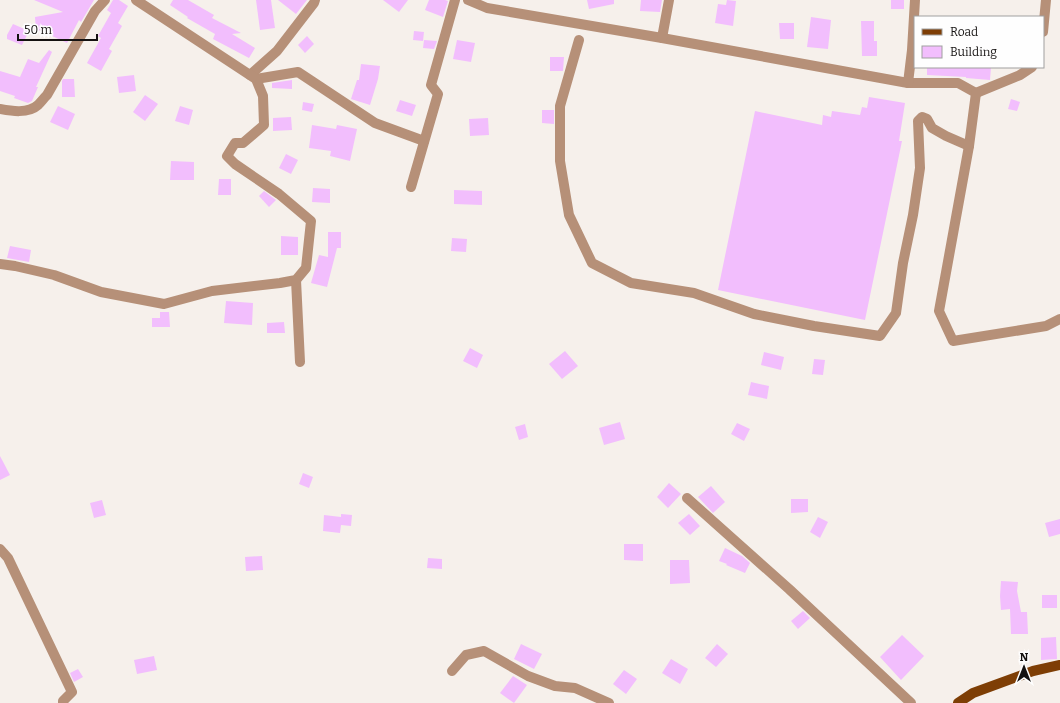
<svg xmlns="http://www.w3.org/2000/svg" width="1060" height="703" viewBox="0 0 1060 703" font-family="Bitter,serif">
<rect width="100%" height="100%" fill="#f6f0eb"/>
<g fill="#f2befd">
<polygon points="34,0 94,0 81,22 79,20 67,43 50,35 53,28 36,31 35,17 63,12"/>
<polygon points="113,0 119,0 128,6 118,23 122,26 109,49 112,51 101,71 87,63 101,38 98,36 111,13 107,10"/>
<polygon points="173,0 188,0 214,15 212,18 241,33 232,34 255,48 249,58 213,39 215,34 187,18 188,17 170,5"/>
<polygon points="256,0 271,0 275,28 260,30"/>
<polygon points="278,0 307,0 296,14"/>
<polygon points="383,0 408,0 399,12"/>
<polygon points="429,0 445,0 448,1 443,17 425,10"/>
<polygon points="587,0 614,0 614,4 589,9"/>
<polygon points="641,0 662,0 660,12 640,11"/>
<polygon points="727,0 736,1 733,26 715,23 718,4 726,5"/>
<rect x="891" y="0" width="13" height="9"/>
<polygon points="811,17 831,20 828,49 807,47"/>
<polygon points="861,21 874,21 874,41 877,41 877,56 862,56"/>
<polygon points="779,23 794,23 794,39 780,39"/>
<polygon points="13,24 29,31 22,45 7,39 7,35"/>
<polygon points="414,31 424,32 423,41 413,40"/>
<polygon points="307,36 314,44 305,53 298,45"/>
<polygon points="424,40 437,41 434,49 423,48"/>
<polygon points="457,40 475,43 471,62 453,59"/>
<polygon points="49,50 52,52 36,87 38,87 32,101 28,103 14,98 15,96 0,91 0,71 20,77 28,59 39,63"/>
<polygon points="550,57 564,57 563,71 550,71"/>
<polygon points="361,64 380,66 378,79 370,105 351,99 357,80 359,80"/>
<polygon points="927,67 991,67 990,80 966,78 966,77 927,75"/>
<polygon points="134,75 136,91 119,93 117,77"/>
<polygon points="63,79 74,79 75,97 62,97 62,81"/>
<polygon points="292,80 292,89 272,88 272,83"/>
<polygon points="145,95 158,104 145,121 133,112"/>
<polygon points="869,97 905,103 899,141 902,141 865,320 718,290 755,111 822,125 823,115 831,117 832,111 860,115 862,107 867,108"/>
<polygon points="1011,99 1020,102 1017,111 1008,109"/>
<polygon points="400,100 416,105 412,116 396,111"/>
<polygon points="303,102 314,104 312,112 302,110"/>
<polygon points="58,106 75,114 68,130 50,122"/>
<polygon points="180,106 193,110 189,125 175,121"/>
<polygon points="542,110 554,110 554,124 542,123"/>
<polygon points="291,117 292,130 273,131 273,118"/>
<polygon points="488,118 489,135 470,136 469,119"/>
<polygon points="312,125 336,129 337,125 357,129 350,161 330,156 331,151 309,148"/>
<polygon points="286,154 298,160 291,174 279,168"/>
<polygon points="171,161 194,162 194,180 170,180"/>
<polygon points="219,179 231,179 231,195 218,195"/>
<polygon points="313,188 330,189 330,203 312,202"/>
<polygon points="454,190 482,191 482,205 454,204"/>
<polygon points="264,191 276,200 269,207 259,196"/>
<polygon points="328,232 341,232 341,248 337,248 327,287 311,283 319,255 328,257"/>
<polygon points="281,236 298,237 298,255 281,255"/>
<polygon points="452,238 467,239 466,252 451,251"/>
<polygon points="10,246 31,250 29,262 7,258"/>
<polygon points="226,301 253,303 252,325 224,323"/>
<polygon points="160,312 169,312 170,327 152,327 152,318 160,318"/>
<polygon points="284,322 285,333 267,333 267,323"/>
<polygon points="470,348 483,355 477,368 463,361"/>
<polygon points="565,351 578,366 562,379 549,364"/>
<polygon points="764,352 784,357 781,370 761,365"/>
<polygon points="814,359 825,360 823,375 812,374"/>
<polygon points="751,382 769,386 767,399 748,395"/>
<polygon points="620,422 625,439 604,445 599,428"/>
<polygon points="737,423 750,429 744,441 731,434"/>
<polygon points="525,424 528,437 519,440 515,427"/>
<polygon points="0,456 10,475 0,480"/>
<polygon points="303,473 313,477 309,488 299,484"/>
<polygon points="669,483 681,494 668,508 657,497"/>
<polygon points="711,486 725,502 713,513 698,497"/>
<polygon points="791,499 808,499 808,512 791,513"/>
<polygon points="102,500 106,515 94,518 90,503"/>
<polygon points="341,514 352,515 351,526 341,525 340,533 323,531 324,515 341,517"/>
<polygon points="689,514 700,526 690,535 678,523"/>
<polygon points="818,517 828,522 820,538 810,532"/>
<polygon points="1060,519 1060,534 1049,537 1045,523"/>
<polygon points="624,544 643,544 643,561 624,560"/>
<polygon points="725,548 742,556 750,563 745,573 726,565 727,564 719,561"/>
<polygon points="262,556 263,570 246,571 245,557"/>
<polygon points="428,558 442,559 442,569 427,568"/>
<polygon points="670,560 689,560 690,583 670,584"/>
<polygon points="1001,581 1018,582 1017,591 1021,612 1027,612 1028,634 1011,634 1010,609 1001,610 1000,596"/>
<rect x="1042" y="595" width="15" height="13"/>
<polygon points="803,611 810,618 798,629 791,621"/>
<polygon points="902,635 924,656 901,680 880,657"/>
<polygon points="1056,637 1057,659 1041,660 1041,638"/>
<polygon points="521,644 542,654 534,669 514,659"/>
<polygon points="717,644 728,654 716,667 705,658"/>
<polygon points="154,656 157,670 137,674 134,660"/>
<polygon points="671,659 688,669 680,684 662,673"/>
<polygon points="78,669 83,677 74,682 70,673"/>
<polygon points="624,670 637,679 626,694 613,684"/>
<polygon points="513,676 527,685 514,703 500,693"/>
</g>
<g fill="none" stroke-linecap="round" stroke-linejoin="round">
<g stroke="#b69078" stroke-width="10">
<polyline points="468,0 487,8 662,38 908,83 958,83 976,93 969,146 939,311 953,341 1046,326 1060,319"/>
<polyline points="1043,32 1046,0"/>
<polyline points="662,38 669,0"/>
<polyline points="579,40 560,106 560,161 569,215 592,263 631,283 694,293 754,314 814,326 880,336 896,313 903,263 913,215 920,168 918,121 922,117 927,119 932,128 946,136 969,146"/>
<polyline points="250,75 277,51 314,3 315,0"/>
<polyline points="256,79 298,72 375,123 424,141"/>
<polyline points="908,83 912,50 915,0"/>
<polyline points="976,93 1020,75 1032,67"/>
<path d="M 0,109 C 11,111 28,114 38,105 C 41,102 44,98 47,95 L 95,11 L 105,0"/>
<polyline points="411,187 438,94 431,85 455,0"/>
<polyline points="0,264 15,266 54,275 101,292 164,304 212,291 280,283 296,280 306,268 311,221 279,194 235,164 227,156 235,143 243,143 264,125 263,96 256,79 136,0"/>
<polyline points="296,280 300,362"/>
<polyline points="687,498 789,589 911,703"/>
<polyline points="0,549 8,558 72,692 63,701 63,703"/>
<polyline points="452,671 466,655 484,651 528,676 555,686 575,688 609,703"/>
</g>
<polyline stroke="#7e3e05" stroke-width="10" points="958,703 973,693 1033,671 1060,665"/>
</g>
<rect x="914" y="16" width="130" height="52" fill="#fefefe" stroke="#a09f9f"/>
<rect x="922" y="29" width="20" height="6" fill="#7e3e05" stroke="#a09f9f"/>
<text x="950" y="36" font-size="12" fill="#141110">Road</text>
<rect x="922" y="46" width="20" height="12" fill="#f2befd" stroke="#a09f9f"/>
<text x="950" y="56" font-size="12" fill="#141110">Building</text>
<g transform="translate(1024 667)" stroke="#fefefe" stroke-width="3" paint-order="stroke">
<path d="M0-3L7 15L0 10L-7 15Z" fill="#141110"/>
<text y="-6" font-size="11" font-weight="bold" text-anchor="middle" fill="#141110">N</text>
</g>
<path d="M18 34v6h79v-6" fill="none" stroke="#141110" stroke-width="2"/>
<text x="24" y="34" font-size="12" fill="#141110" stroke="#fefefe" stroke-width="3" paint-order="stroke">50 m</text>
</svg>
